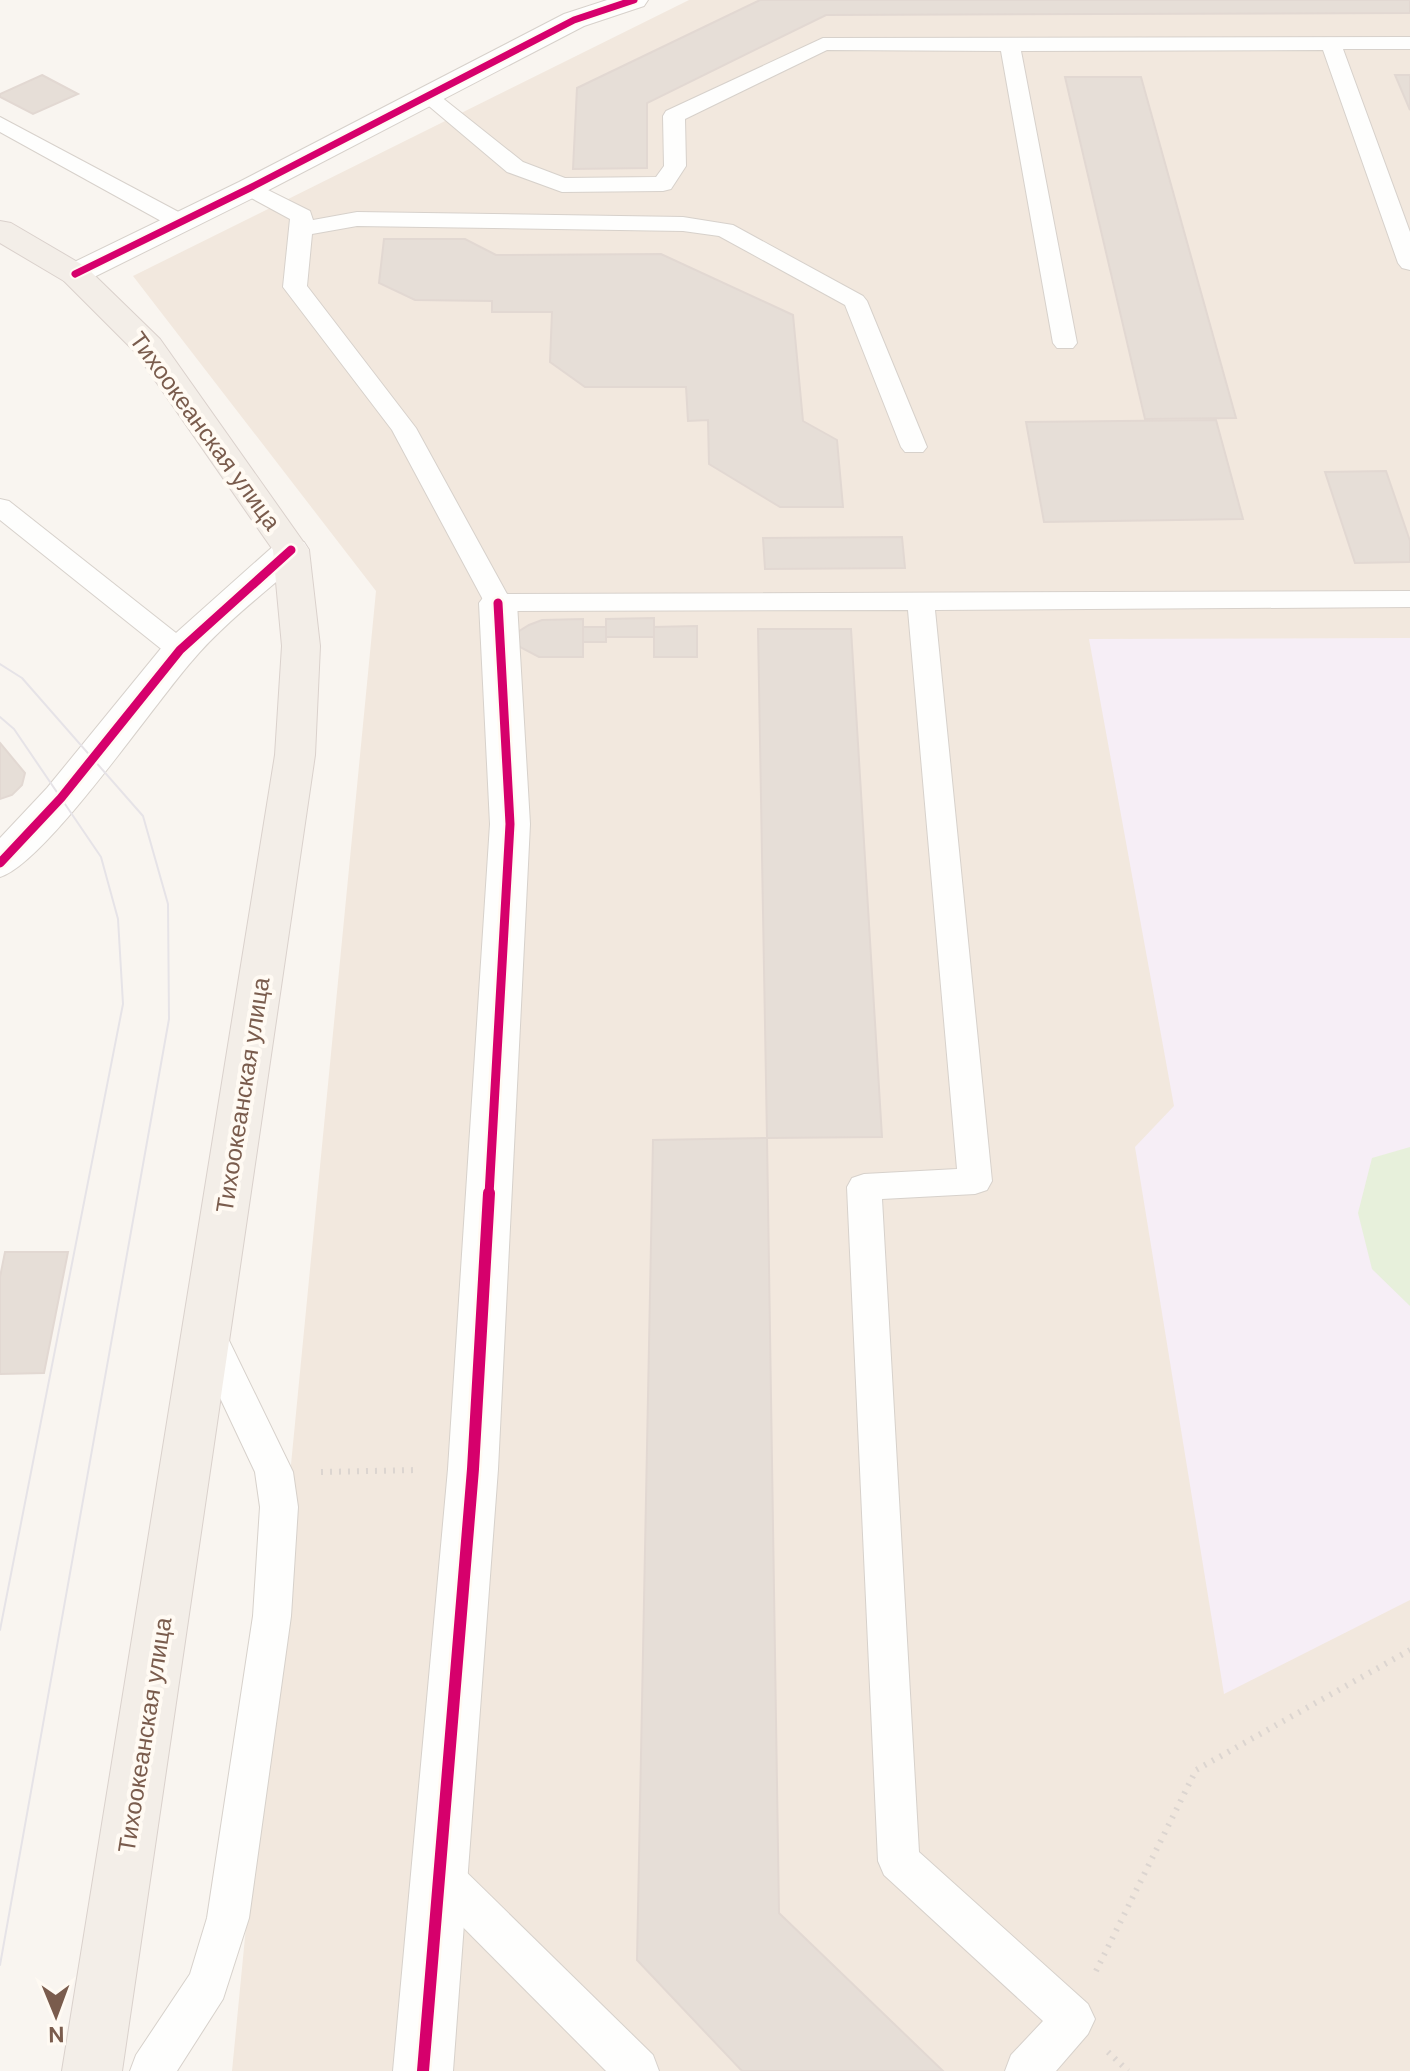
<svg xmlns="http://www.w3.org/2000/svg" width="1410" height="2071" viewBox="0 0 1410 2071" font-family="'DM Sans',sans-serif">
<rect width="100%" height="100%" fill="#f9f5f0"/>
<polygon fill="#f2e8de" points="689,0 1410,0 1410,2071 232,2071 376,591 133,276"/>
<polygon fill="#f6eef6" points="1410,638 1410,1600 1224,1694 1135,1147 1174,1106 1089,639"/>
<polygon fill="#e7f0db" points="1410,1147 1410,1306 1372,1269 1358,1213 1372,1158"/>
<g fill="#e6ded7" stroke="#e2d8d2" stroke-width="2">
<polygon points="760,0 1410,0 1410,13 826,15 647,103 647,168 573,169 577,88"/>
<polygon points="42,75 78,94 33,114 0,97 0,94"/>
<polygon points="1395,75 1410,75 1410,110"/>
<polygon points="1065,77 1141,77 1236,418 1145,419"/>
<polygon points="384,239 465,239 496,255 661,254 793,315 803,421 837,440 843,507 780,507 709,464 708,420 688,421 686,387 585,387 550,362 552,312 492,312 492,301 415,300 379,283"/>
<polygon points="1216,420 1243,519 1044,522 1026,422"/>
<polygon points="1386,471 1410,541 1410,562 1355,563 1325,472"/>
<polygon points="902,537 905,568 765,569 763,538"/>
<polygon points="654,618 654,637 606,637 606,619"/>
<polygon points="583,619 583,657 539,657 516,645 516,633 529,625 542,620"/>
<polygon points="697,626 697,657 654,657 654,627"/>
<rect x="583" y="627" width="23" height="15"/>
<polygon points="758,629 851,629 882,1137 767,1138"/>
<polygon points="0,743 25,773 22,785 12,795 0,799"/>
<polygon points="767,1138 779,1913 943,2071 742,2071 637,1960 653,1140"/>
<polygon points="5,1252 68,1252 44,1373 0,1374 0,1277"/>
</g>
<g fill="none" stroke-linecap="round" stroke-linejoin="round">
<g stroke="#d7d1cb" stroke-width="2">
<g id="lane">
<polygon points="1410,37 1410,49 1343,49 1410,232 1410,270 1402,268 1398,263 1323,50 1021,51 1077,343 1073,348 1057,348 1053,343 1001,51 827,50 685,119 686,166 671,189 663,191 562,192 507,172 417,96 428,90 435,92 523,162 565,178 656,177 664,166 663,116 666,111 823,38"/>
<polygon points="0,117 188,217 191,222 188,227 172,227 0,132"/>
<polygon points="250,181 310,211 313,220 357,212 683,217 733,225 863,296 867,301 927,447 923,452 905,452 901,447 845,305 719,236 683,231 357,226 312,234 307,286 416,428 507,594 1410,591 1410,607 935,610 992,1181 987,1190 975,1194 882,1199 919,1852 1088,2004 1095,2019 1088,2034 1056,2071 1005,2071 1011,2055 1043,2021 884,1875 878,1861 847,1187 852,1178 864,1174 957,1169 908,610 498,611 488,609 392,430 283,287 290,219 242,193 239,188"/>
<polygon points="0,499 9,501 190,644 194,650 190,656 180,659 170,656 0,520"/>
<polygon points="207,1317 220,1322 293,1472 298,1507 291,1616 249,1918 223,1999 177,2071 130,2071 136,2055 190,1974 207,1918 253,1616 260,1507 255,1472 189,1332 194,1322"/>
<polygon points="439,1854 454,1860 653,2055 659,2071 606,2071 424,1888 418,1874 424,1860"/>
</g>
</g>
<g stroke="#d7d1cb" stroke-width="2">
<g id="street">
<polygon points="607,0 648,0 644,6 584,26 261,194 86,281 75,284 64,281 59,274 64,267 239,182 564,14"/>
<path d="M 291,539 L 304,542 L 309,550 L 304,558 C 267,591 224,623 192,661 C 154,704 45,864 0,877 L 0,838 L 47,788 L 167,641 L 278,542 Z"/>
<polygon points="498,591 511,595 517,603 530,824 498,1469 453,2071 393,2071 448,1469 490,824 479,603 485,595"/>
</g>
</g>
<g stroke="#dad1cc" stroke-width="2">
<polygon id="primary" points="0,221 11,223 86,267 160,339 309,550 320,646 315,755 122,2071 62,2071 275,755 282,646 273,550 136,353 64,281 0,243"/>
</g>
<g stroke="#dcd5d0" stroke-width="6" stroke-dasharray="2 7" stroke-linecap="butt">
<polyline points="321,1472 419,1470"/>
<polyline points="1096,1971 1196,1770 1410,1650"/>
<polyline points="1108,2052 1128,2071"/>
</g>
<use href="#lane" fill="#fefefd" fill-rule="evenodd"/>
<use href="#street" fill="#fefefd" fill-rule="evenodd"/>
<use href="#primary" fill="#f3eee8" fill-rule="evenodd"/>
<g stroke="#e6e3e7" stroke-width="2">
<polyline points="0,664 22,678 143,816 168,904 169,1019 0,1965"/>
<polyline points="0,717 14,729 101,857 118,919 123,1004 0,1630"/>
</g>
<g stroke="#fffaf3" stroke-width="11">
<polyline id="cycleway-far2" points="75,274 250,188 574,20 634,0"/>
</g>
<g stroke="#fffaf3" stroke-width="14">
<g id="cycleway-far1">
<polyline points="0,863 61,798 180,650 291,550"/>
<polyline points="489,1195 510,824 498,603"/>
</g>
</g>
<g stroke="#fffaf3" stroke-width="17">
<polyline id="cycleway" points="423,2071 473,1469 489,1193"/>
</g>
<use href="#cycleway-far2" stroke="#d6006c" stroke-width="7"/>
<use href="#cycleway-far1" stroke="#d6006c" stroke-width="9"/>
<use href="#cycleway" stroke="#d6006c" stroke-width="12"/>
</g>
<g text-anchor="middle" stroke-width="8" stroke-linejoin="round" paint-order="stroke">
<g font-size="24" fill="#7a5c4d" stroke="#fffaf3">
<text transform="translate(205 431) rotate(54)" y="8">Тихоокеанская улица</text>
<text transform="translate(243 1095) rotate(-81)" y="8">Тихоокеанская улица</text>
<text transform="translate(145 1735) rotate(-81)" y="8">Тихоокеанская улица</text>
</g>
</g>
<g transform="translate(56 2015) rotate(179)" stroke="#fffaf3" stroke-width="6" paint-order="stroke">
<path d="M0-6L14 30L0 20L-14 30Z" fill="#7a5c4d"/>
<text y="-12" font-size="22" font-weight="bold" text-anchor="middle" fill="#7a5c4d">N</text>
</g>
</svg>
